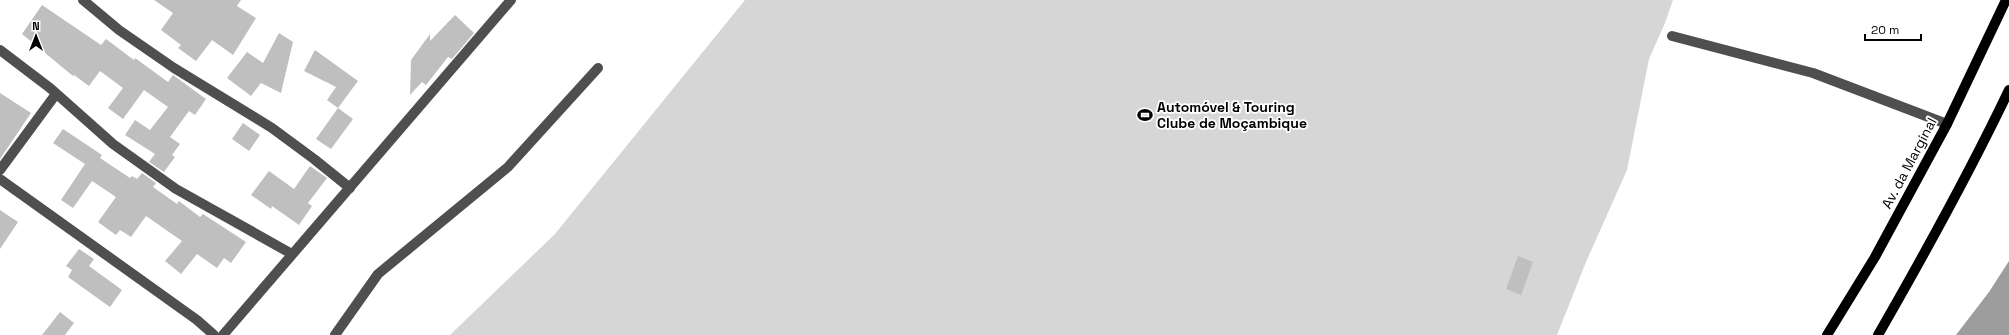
<svg xmlns="http://www.w3.org/2000/svg" width="2009" height="335" viewBox="0 0 2009 335" font-family="'Space Grotesk',sans-serif">
<rect width="100%" height="100%" fill="#fff"/>
<polygon fill="#d6d6d6" points="745,0 1673,0 1665,23 1649,59 1627,170 1586,262 1557,335 450,335 555,234"/>
<polygon fill="#9d9d9d" points="2009,261 2009,335 1956,335 1989,292"/>
<g fill="#bfbfbf">
<polygon points="154,0 241,0 237,6 256,18 233,55 212,40 196,61 178,48 181,45 161,30 173,13"/>
<polygon points="42,5 101,45 106,39 134,60 135,58 168,82 173,75 206,99 195,115 189,111 170,137 180,144 172,155 175,157 164,172 149,162 155,154 125,135 135,120 150,130 168,107 144,90 123,119 108,108 123,88 100,71 89,86 74,75 73,76 22,34"/>
<polygon points="455,15 474,33 452,59 448,57 426,85 422,82 410,95 411,60 430,34 430,41"/>
<polygon points="279,33 293,42 281,93 261,83 251,96 227,78 247,52 263,63"/>
<polygon points="315,50 358,81 338,108 327,100 336,87 304,71"/>
<polygon points="0,93 31,113 0,159"/>
<polygon points="338,108 353,119 331,149 316,139"/>
<polygon points="243,123 260,135 249,151 232,139"/>
<polygon points="63,129 102,155 100,158 130,178 132,176 137,179 142,173 156,183 153,187 177,204 179,201 200,217 203,214 246,242 231,263 224,258 217,268 197,254 181,274 165,261 182,241 146,216 131,237 120,230 116,235 98,222 116,197 92,181 73,208 61,200 85,164 53,143"/>
<polygon points="310,166 327,178 308,203 312,206 299,225 272,206 271,209 251,195 269,171 294,189"/>
<polygon points="0,210 18,222 0,249"/>
<polygon points="79,249 94,259 89,266 122,290 110,307 68,277 72,270 66,266"/>
<polygon points="1518,256 1533,262 1521,295 1506,289"/>
<polygon points="60,312 74,323 65,335 42,335"/>
</g>
<g fill="none" stroke-linecap="round" stroke-linejoin="round">
<g stroke="#4f4f4f" stroke-width="10">
<polyline points="83,0 119,30 174,68 272,128 314,159 350,188"/>
<polyline points="1672,36 1813,73 1947,124"/>
<polyline points="0,50 50,88 113,144 176,189 292,254"/>
<polyline points="0,170 56,94"/>
<polyline points="0,179 197,320 214,335"/>
<polyline points="223,335 511,0"/>
<polyline points="335,335 378,274 508,167 598,68"/>
</g>
<g stroke="#000" stroke-width="10">
<polyline points="1827,335 1875,257 1947,124 2006,0"/>
<path d="M 1878,335 C 1924,255 1969,174 2009,90"/>
</g>
</g>
<defs>
<g id="stadium-bare" transform="scale(1.2)"><path d="M0-5a6.5 5 0 1 0 0 10a6.5 5 0 1 0 0-10ZM-3.5-1.8h7v3.6h-7Z" fill="#000" stroke="#fff" stroke-width="2.5" paint-order="stroke"/></g>
</defs>
<g fill-rule="evenodd">
<use href="#stadium-bare" x="1145" y="115"/>
</g>
<g text-anchor="middle" stroke-width="3.5" stroke-linejoin="round" paint-order="stroke">
<g font-size="14" font-weight="bold" fill="#000" stroke="#fff" text-anchor="start">
<text x="1157" y="112">Automóvel &amp; Touring<tspan x="1157" dy="16">Clube de Moçambique</tspan></text>
</g>
<g font-size="14" fill="#000" stroke="#fff">
<text transform="translate(1909 163) rotate(-62)" y="5">Av. da Marginal</text>
</g>
</g>
<g transform="translate(36 36)" stroke="#ffffff" stroke-width="3" paint-order="stroke">
<path d="M0-3L7 15L0 10L-7 15Z" fill="#000000"/>
<text y="-6" font-size="11" font-weight="bold" text-anchor="middle" fill="#000000">N</text>
</g>
<path d="M1865 34v6h56v-6" fill="none" stroke="#000000" stroke-width="2"/>
<text x="1871" y="34" font-size="12" fill="#000000" stroke="#ffffff" stroke-width="3" paint-order="stroke">20 m</text>
</svg>
